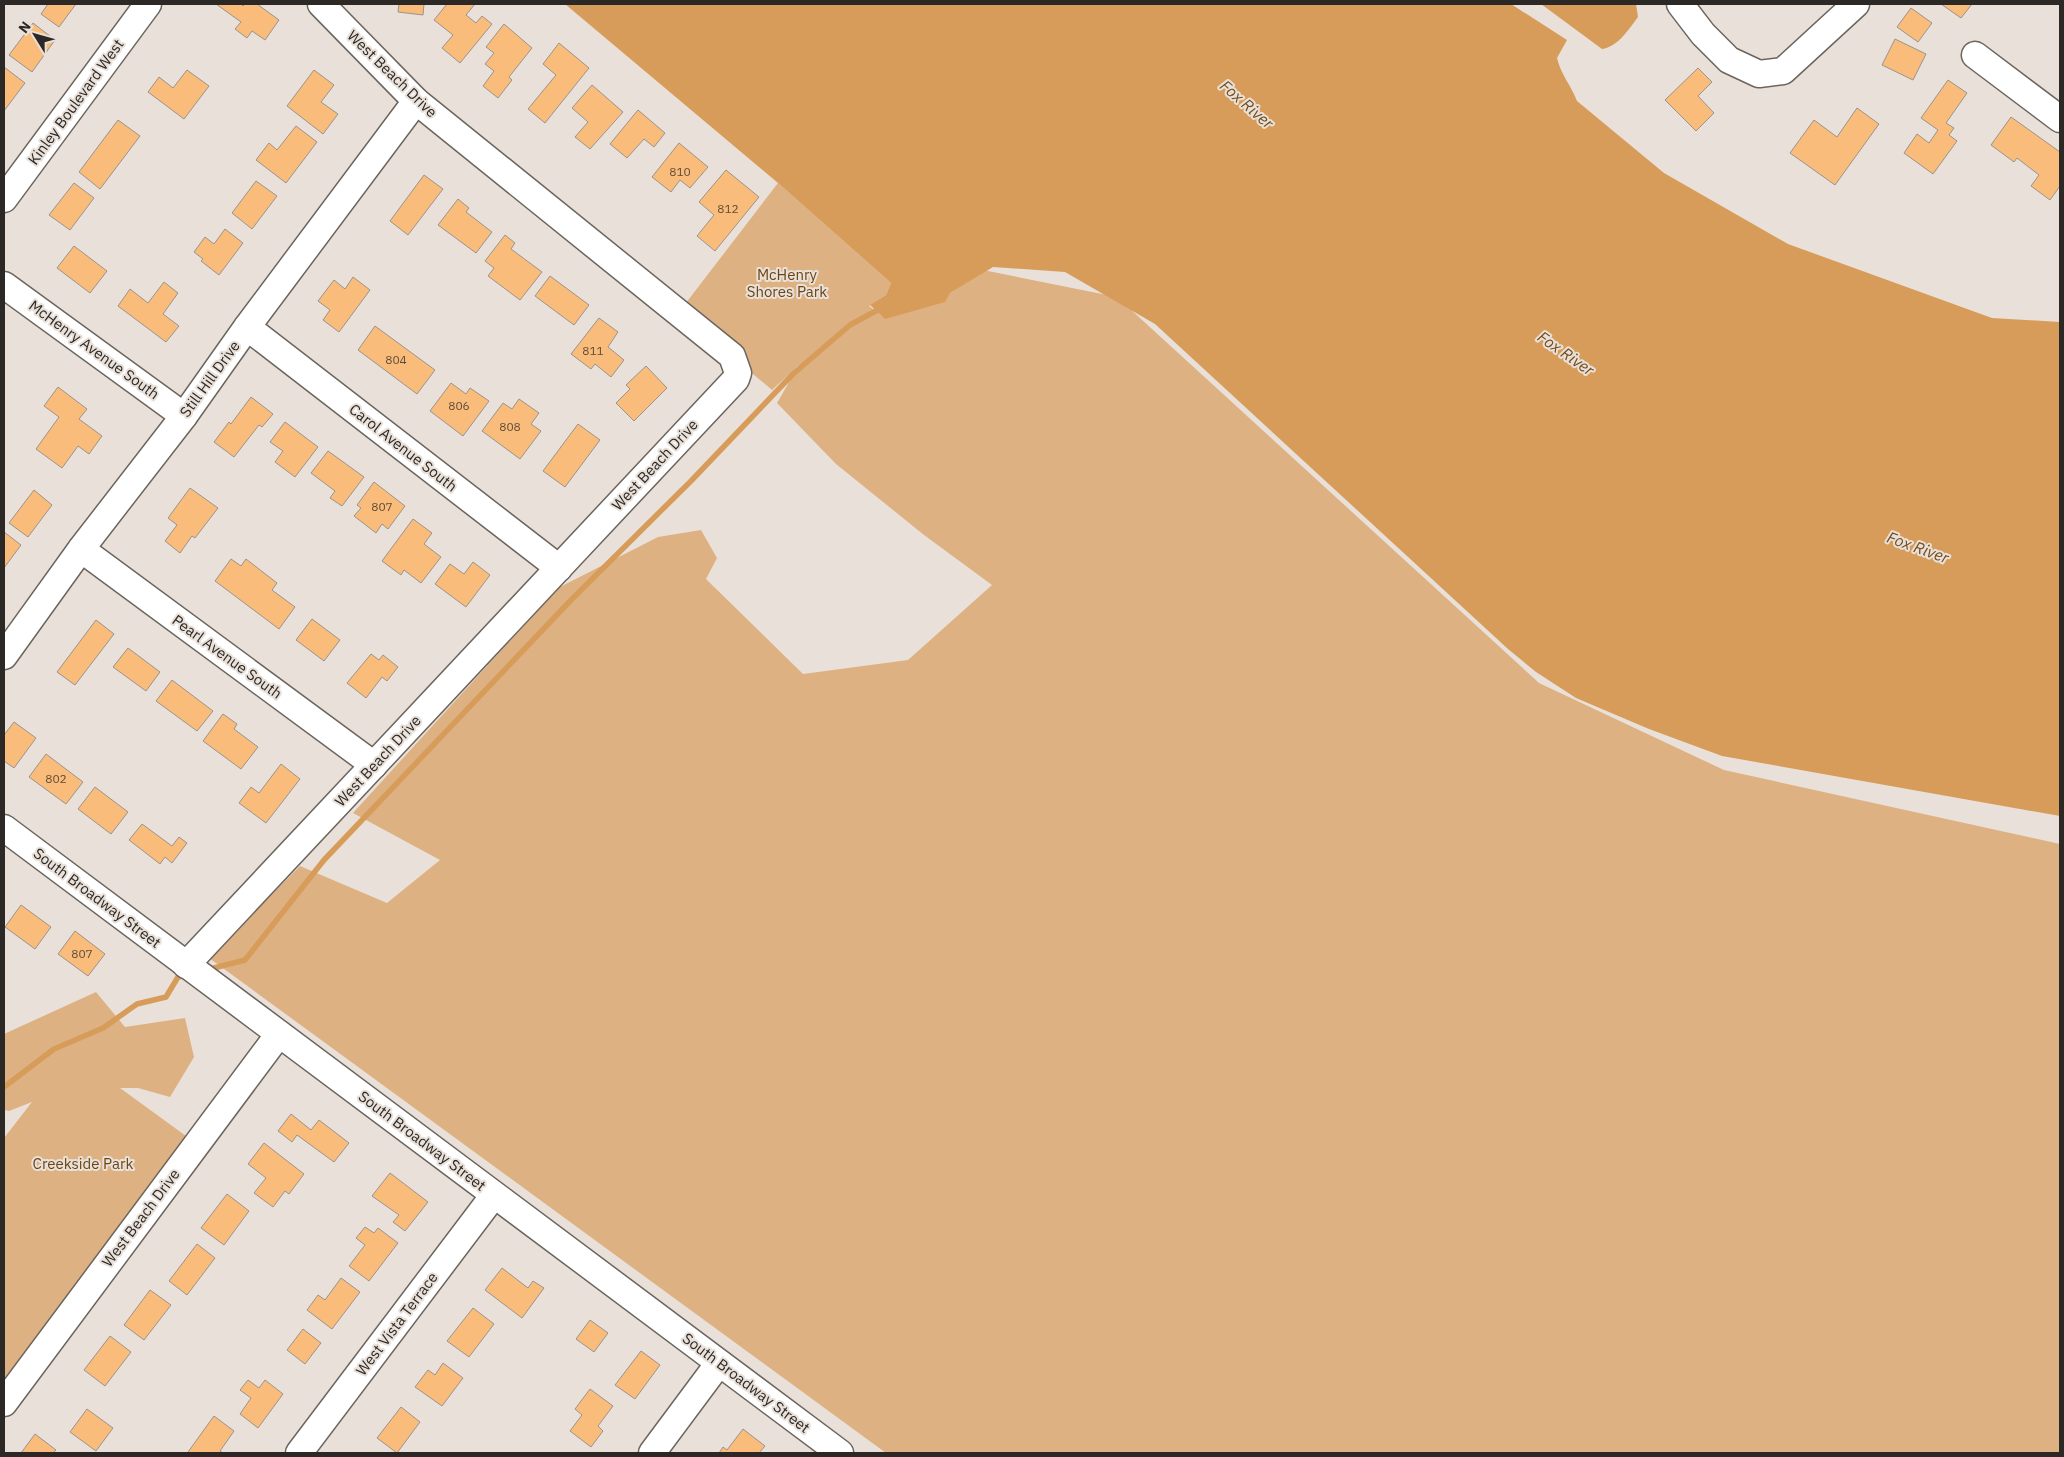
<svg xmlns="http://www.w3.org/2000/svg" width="2064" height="1457" viewBox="0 0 2064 1457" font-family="'IBM Plex Sans',sans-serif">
<rect width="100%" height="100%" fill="#e9e1d9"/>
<g fill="#deb182">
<polygon points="778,183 891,283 886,295 869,306 885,318 950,293 983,270 1117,297 1539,683 1724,770 2060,844 2060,1453 886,1453 209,958 300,866 387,903 440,860 353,813 558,588 658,537 701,530 717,558 706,579 803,674 908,660 992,585 924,535 836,464 777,403 799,365 772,390 679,312"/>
<polygon points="96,992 125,1027 185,1018 194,1057 170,1097 138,1088 120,1088 197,1144 4,1403 4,1138 32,1102 9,1111 4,1110 4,1034"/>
</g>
<g fill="#d79c5a">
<path d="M 565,4 L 1511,4 L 1567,40 L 1557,58 C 1561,75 1571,85 1577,101 L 1664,173 L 1788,244 L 1992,318 L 2060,322 L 2060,816 L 1722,756 L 1649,729 L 1576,698 L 1536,672 L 1508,649 L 1155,324 L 1065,272 L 993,267 L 950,293 L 945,302 L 885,319 L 870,305 L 886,295 L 891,283 L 778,183 Z"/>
<path d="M 1541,4 L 1636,4 L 1638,17 C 1629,29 1618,47 1602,49 Z"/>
</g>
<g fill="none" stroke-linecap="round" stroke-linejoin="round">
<g stroke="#d79c5a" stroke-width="5.5">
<polyline points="206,970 245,960 324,860 572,599 691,481 793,374 850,325 883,307"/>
<polyline points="4,1087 54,1049 103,1028 137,1004 166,997 178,977 188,975"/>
</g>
</g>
<g fill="#fabc7b" stroke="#9a938c">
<polygon points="48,4 76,4 59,27 41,14"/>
<polygon points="216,4 241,4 243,6 245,4 257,4 279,20 265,40 252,31 247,38 235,29 241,22"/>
<polygon points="399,4 424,4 423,15 398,12"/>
<polygon points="447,4 475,4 466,15 476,23 482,16 492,24 460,63 442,48 453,35 434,20"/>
<polygon points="1941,4 1972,4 1961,18"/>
<polygon points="1911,8 1932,23 1918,42 1897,27"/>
<polygon points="33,23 55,40 32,72 9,55"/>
<polygon points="504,24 532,48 509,77 512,80 498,98 483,86 494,71 485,64 494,53 486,47"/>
<polygon points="1895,39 1926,54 1913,80 1882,65"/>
<polygon points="559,43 589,68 545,123 528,109 556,75 543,64"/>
<polygon points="4,67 25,83 4,111"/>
<polygon points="1698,68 1712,82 1698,96 1714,113 1696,131 1665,100"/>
<polygon points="187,70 209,86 184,119 148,92 159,77 173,88"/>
<polygon points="314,70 334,85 321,102 338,114 323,134 287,106"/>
<polygon points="1948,80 1967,93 1946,123 1954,128 1949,135 1957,141 1933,174 1904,153 1917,134 1929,143 1938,130 1921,118"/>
<polygon points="592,85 623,112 590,149 575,137 588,122 572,108"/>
<polygon points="1857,108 1879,124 1835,185 1790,153 1814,120 1837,137"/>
<polygon points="638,110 665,133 654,147 644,139 627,158 610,144"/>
<polygon points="2011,117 2060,152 2060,186 2050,200 2031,186 2039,175 2017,158 2014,162 1991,145"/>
<polygon points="118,120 140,136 100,189 79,172"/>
<polygon points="296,126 317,142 286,183 256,160 269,143 277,150"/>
<polygon points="679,143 708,167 690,188 680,180 671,192 652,177"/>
<polygon points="726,170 759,197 715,251 697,236 714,215 699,202"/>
<polygon points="424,175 443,189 408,235 390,221"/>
<polygon points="256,181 277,196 252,229 232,213"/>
<polygon points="74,183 94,198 70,230 49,215"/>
<polygon points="458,199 469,208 466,212 492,232 476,253 438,225"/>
<polygon points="225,229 243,243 219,275 201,261 203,259 194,252 205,237 214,244"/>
<polygon points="505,235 515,243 511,249 542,272 520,300 488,276 494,268 485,261"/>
<polygon points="74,246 107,271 90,293 57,268"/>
<polygon points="550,276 589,305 574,325 535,296"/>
<polygon points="353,277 370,290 339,332 323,320 330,310 318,301 334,280 345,289"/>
<polygon points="164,282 178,293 163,314 179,326 166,342 118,306 130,289 148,303"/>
<polygon points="599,318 618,332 608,347 624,360 611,377 595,364 591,369 571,354"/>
<polygon points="375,326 435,370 417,394 358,350"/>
<polygon points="646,366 667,388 634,421 616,403 630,389 626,385"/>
<polygon points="451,383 466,394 470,388 489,401 463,436 430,411"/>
<polygon points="58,387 87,409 79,419 102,436 89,454 78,446 62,468 36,449 59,417 44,406"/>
<polygon points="251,397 273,414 262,427 259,425 234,457 214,442 229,422 231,424"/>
<polygon points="519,399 539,413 531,424 541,431 520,459 482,431 503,403 512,409"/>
<polygon points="285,422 318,447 295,477 275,462 283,451 270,442"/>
<polygon points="578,424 600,440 565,487 543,471"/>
<polygon points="328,451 364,477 342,506 330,498 335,491 311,473"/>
<polygon points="374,482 405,506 388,529 382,524 376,533 354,516 361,508 357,505"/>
<polygon points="190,488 218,508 195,538 192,536 180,553 165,541 177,525 168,518"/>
<polygon points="34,490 52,505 28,537 9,523"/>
<polygon points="413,519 432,533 424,544 441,557 421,583 404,570 401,575 382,561"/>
<polygon points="4,532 21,545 4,568"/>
<polygon points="231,559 241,566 246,559 277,583 272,590 295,607 279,629 215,581"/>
<polygon points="473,562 490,575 466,607 435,584 450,564 464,574"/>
<polygon points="312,619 340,640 324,661 296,640"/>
<polygon points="96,620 114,634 75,685 57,672"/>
<polygon points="128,648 160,672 146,691 113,667"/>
<polygon points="371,654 379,660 383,655 398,667 387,681 382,677 366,698 347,683"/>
<polygon points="172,680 213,711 197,731 156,701"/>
<polygon points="223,714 237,724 234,729 258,747 241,769 203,741"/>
<polygon points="14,722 36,738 14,768 4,761 4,735"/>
<polygon points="46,754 83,782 66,804 29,777"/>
<polygon points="281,764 300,779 266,823 239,803 251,787 259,793"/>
<polygon points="95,787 128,812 111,834 78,809"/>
<polygon points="142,824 172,846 179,837 187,843 172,863 165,857 160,864 129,840"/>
<polygon points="21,905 51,927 35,949 5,927"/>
<polygon points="75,931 105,954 88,976 58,954"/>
<polygon points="291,1114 311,1130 319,1120 349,1143 334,1162 297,1135 292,1142 278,1131"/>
<polygon points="264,1143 304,1174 289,1194 285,1191 273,1207 254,1193 266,1178 248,1164"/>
<polygon points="390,1173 428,1202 405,1231 393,1222 399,1215 372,1196"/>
<polygon points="227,1194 249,1211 224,1245 201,1228"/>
<polygon points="365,1227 374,1233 378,1228 398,1243 369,1281 349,1266 365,1245 356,1238"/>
<polygon points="197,1244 215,1258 187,1295 169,1281"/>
<polygon points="502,1268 528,1288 533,1281 544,1288 522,1318 485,1290"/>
<polygon points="341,1278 360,1292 332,1329 307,1310 318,1295 325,1300"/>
<polygon points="150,1290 171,1305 144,1340 124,1325"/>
<polygon points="473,1308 494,1324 469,1357 447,1341"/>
<polygon points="590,1320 608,1333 594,1352 576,1339"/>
<polygon points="303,1329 321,1343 305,1364 287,1350"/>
<polygon points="110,1336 131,1352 105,1386 84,1370"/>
<polygon points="641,1351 660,1365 635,1399 615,1385"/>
<polygon points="443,1363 463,1378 442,1406 415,1387 428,1370 435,1375"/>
<polygon points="248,1380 259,1388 265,1380 283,1394 258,1428 240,1414 251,1398 240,1390"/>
<polygon points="590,1389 613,1406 598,1426 603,1431 591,1447 570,1431 582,1415 575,1409"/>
<polygon points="401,1407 420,1422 397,1453 377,1438"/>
<polygon points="87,1409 113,1428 96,1451 70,1432"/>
<polygon points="214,1416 234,1431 220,1451 223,1453 190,1453 188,1452"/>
<polygon points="743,1429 765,1446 759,1453 719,1453 723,1447 727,1450"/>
<polygon points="35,1434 56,1450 53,1453 21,1453"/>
</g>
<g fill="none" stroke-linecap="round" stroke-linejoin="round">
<g stroke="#6b655e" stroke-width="29">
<g id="minor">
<polyline points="1680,4 1703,34 1729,60 1759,74 1783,71 1856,4"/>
<polyline points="1975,55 2060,119"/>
<polyline points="4,199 148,4"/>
<polyline points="4,285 184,416"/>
<polyline points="247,327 559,568"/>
<polyline points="81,549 374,765"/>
<polyline points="4,656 81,549 184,416 247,327 416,101"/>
<polyline points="4,828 840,1453"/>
<polyline points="186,965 736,379 738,373 732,356 416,101 321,4"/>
<polyline points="4,1403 279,1034"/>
<polyline points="299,1453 494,1195"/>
<polyline points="652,1453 719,1363"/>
</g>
</g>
<use href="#minor" stroke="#fff" stroke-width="26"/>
</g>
<g text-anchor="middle" stroke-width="4" stroke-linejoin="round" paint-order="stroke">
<g font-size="12" fill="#5f4d3a">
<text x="680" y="176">810</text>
<text x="728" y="213">812</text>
<text x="593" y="355">811</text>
<text x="396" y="364">804</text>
<text x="459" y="410">806</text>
<text x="510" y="431">808</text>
<text x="382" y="511">807</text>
<text x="56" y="783">802</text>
<text x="82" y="958">807</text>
</g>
<g font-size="15" fill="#2b2825" stroke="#e9e1d9">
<text transform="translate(392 74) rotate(44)" y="5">West Beach Drive</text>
<text transform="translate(76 102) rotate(-54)" y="5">Kinley Boulevard West</text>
<text transform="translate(94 350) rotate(36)" y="5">McHenry Avenue South</text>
<text transform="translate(210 379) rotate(-54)" y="5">Still Hill Drive</text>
<text transform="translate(403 448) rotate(38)" y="5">Carol Avenue South</text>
<text transform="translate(655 465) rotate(-47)" y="5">West Beach Drive</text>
<text transform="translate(227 657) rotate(36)" y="5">Pearl Avenue South</text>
<text transform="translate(378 761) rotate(-47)" y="5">West Beach Drive</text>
<text transform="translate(97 898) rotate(37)" y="5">South Broadway Street</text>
<text transform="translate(422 1141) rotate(37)" y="5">South Broadway Street</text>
<text transform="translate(141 1218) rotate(-53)" y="5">West Beach Drive</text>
<text transform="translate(397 1324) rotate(-53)" y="5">West Vista Terrace</text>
<text transform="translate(746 1383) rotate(37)" y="5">South Broadway Street</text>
</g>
<g font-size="15" fill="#6c4413" stroke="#e9e1d9">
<text x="787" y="280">McHenry<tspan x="787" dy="17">Shores Park</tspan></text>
<text x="83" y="1169">Creekside Park</text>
</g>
<g font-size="16" font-style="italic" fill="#734b1a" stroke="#e9e1d9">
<text transform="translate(1247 104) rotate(41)" y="6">Fox River</text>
<text transform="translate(1566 353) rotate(35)" y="6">Fox River</text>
<text transform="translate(1918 547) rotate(20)" y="6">Fox River</text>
</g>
</g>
<rect width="2064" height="1457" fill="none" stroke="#2b2825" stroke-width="10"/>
<g transform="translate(35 35) rotate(307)" stroke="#e9e1d9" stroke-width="4" paint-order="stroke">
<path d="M0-4L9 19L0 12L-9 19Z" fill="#2b2825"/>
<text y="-8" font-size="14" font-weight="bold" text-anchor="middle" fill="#2b2825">N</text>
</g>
</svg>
